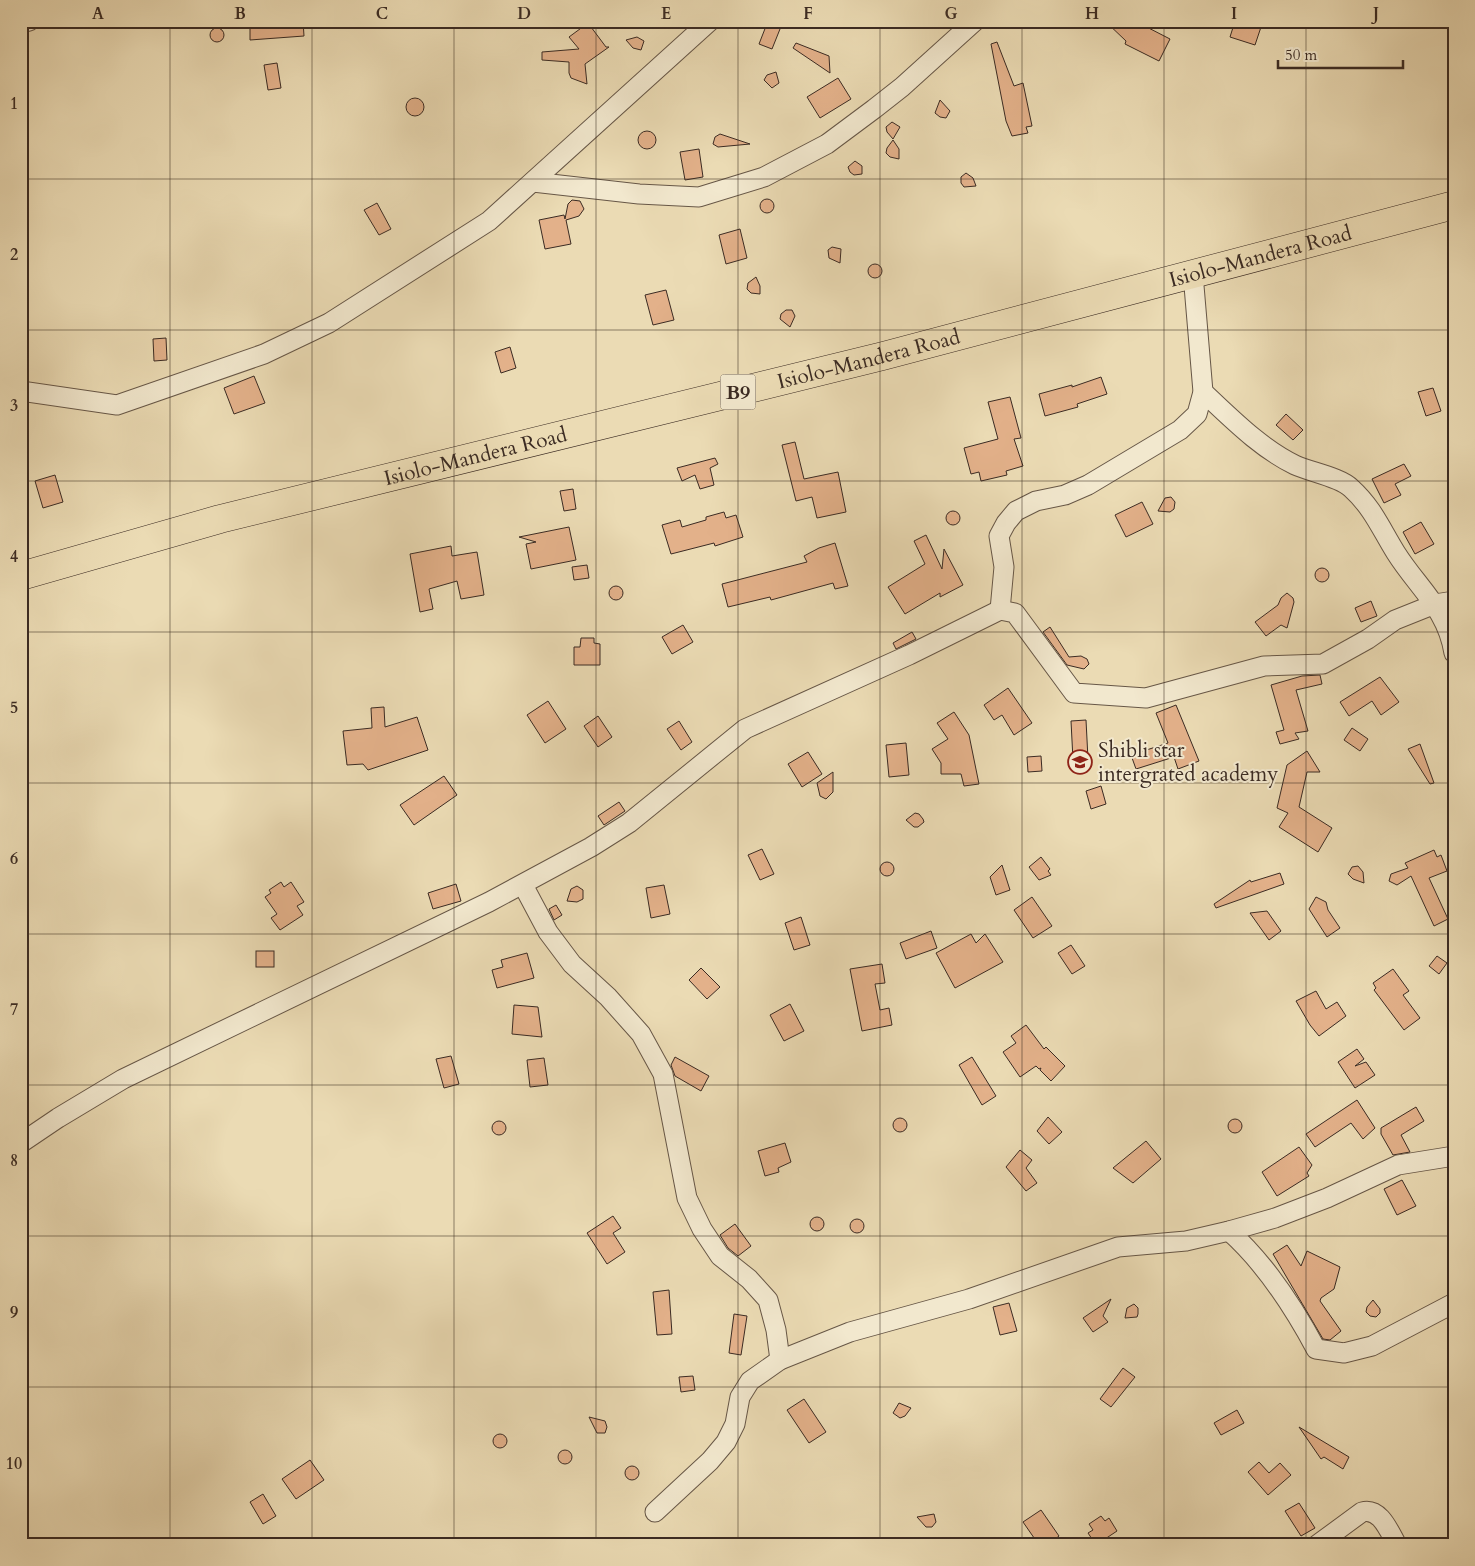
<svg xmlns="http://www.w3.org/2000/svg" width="1475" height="1566" viewBox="0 0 1475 1566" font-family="Cardo,serif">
<rect width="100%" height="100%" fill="#ebdbb4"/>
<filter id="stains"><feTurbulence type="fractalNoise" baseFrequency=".004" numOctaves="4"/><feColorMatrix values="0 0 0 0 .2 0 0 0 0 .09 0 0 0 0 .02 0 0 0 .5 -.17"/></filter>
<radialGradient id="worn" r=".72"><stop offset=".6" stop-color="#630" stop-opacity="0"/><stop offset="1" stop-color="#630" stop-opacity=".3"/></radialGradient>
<g fill="#e3b18a" stroke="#3b2b23">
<polygon points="250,21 303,21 304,36 250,40"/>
<polygon points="768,21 782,24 772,49 759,44"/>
<polygon points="1105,21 1135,21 1170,39 1159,61 1125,44 1126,41"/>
<polygon points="1235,21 1263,21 1255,45 1230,37"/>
<polygon points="588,23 606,47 609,47 585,64 587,84 571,78 569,73 569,62 542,60 542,52 579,49 569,37"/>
<circle cx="217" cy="35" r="7"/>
<polygon points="637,37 644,41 641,50 633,48 626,40"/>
<polygon points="997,42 1014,86 1023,83 1032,126 1026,127 1028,133 1012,136 1006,121 991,44"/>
<polygon points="796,43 829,56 830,73 793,48"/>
<polygon points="277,63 281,88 268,90 264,65"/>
<polygon points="776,72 779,83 772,88 764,80 767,75"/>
<polygon points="838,78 851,99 820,118 807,97"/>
<circle cx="415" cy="107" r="9"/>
<polygon points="940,100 950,111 946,118 940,117 935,113"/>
<polygon points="892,122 900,127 893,139 887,132 886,127"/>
<circle cx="647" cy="140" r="9"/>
<polygon points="720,134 750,144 718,147 713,144 715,137"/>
<polygon points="893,140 899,149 899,159 890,157 886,153 887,148"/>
<polygon points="699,149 703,177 685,180 680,152"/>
<polygon points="855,161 862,166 862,174 854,175 850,172 848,167"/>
<polygon points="966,173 973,178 976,186 964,187 961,183 961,177"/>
<circle cx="767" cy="206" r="7"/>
<polygon points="572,200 580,201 584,209 579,216 566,220 571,244 545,249 539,220 564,215 565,219 568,204"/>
<polygon points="377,203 391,229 379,235 364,210"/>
<polygon points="740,229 747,258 726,264 719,235"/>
<polygon points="832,247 841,249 840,263 829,258 828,250"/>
<circle cx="875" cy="271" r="7"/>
<polygon points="756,277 760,286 760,294 751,293 747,289 748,283"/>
<polygon points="666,290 674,320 653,325 645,295"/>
<polygon points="786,310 792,310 795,316 790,327 780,319 781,314"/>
<polygon points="166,338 167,360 154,361 153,339"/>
<polygon points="510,347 516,368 501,373 495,352"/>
<polygon points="254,376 265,403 234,414 224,388"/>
<polygon points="1101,377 1107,394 1077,404 1078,407 1045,416 1039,394 1072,385 1072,387"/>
<polygon points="1433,388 1441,411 1426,416 1418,392"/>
<polygon points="1010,397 1021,438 1014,439 1023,466 1006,471 1007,475 981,481 979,472 971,474 964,448 998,439 988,402"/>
<polygon points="1286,414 1303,430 1293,440 1276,425"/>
<polygon points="795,442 804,479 838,472 846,512 817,518 812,497 796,501 782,445"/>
<polygon points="715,458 718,464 710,468 714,485 700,489 695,475 682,481 677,468"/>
<polygon points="1404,464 1411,476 1395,484 1401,495 1384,503 1372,479"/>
<polygon points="55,475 63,502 43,508 35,481"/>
<polygon points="573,489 576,509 564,511 560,491"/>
<polygon points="1171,497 1175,502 1174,509 1170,512 1158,511 1165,498"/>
<polygon points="1142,502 1153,524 1126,537 1115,515"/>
<circle cx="953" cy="518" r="7"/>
<polygon points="724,512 726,518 736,515 743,537 715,546 714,543 671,554 662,525 680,520 682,527 706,520 706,517"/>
<polygon points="1421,522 1434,544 1415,554 1403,532"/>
<polygon points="569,527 576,560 531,569 526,544 536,542 519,537"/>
<polygon points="926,535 942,569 944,549 963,585 940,597 940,593 905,614 888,587 925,564 914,541"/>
<polygon points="835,543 848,586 835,589 833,583 771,600 770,597 728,607 722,584 807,562 804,556 819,548"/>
<polygon points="451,546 452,556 477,552 484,595 461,599 457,581 429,589 433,609 420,612 410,554"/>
<polygon points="587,565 589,578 574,580 572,567"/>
<circle cx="1322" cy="575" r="7"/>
<circle cx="616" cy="593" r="7"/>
<polygon points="1287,593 1293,598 1294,602 1287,628 1281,625 1266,636 1255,622 1278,605 1281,598"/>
<polygon points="1371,601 1377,616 1361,622 1355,608"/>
<polygon points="683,625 693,642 672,654 662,637"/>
<polygon points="1050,627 1069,657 1081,656 1087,659 1089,664 1084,669 1067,665 1043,632"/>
<polygon points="912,632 916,639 896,649 893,643"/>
<polygon points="581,638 594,638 594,643 600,644 600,665 574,665 574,647 580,647"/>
<polygon points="1320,675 1322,684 1296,690 1308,731 1295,733 1299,739 1280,744 1276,732 1284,730 1271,685 1302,676"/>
<polygon points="1380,677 1399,702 1381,715 1372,701 1349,716 1340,702"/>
<polygon points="1008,688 1032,723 1014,735 1002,715 994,720 984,705"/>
<polygon points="548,701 566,729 545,743 527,715"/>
<polygon points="1176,705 1199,761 1178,769 1174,757 1136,769 1131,755 1168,743 1156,713"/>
<polygon points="384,707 385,727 417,717 428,750 368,770 363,764 347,765 343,731 372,728 371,708"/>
<polygon points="954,712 969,735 979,784 964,786 961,774 941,774 941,763 932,749 948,739 937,723"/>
<polygon points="598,716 612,737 598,747 584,726"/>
<polygon points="1086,720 1088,759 1073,760 1071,721"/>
<polygon points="679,721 692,742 681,750 667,729"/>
<polygon points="1352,728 1368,739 1360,751 1344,740"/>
<polygon points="906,743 909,775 889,777 886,745"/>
<polygon points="1420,744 1434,783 1430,784 1408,749"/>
<polygon points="1307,751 1320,772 1307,772 1299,807 1332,828 1318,852 1279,827 1288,813 1277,808 1287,765"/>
<polygon points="808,752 822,774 802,787 788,764"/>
<polygon points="1041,756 1042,771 1028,772 1027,757"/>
<polygon points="833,772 833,792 826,799 820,796 817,783"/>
<polygon points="444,776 457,795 414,825 400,805"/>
<polygon points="1101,786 1106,804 1091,809 1086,791"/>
<polygon points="619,802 625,811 604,825 598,816"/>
<polygon points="915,813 919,814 923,819 924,822 918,827 914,827 906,820"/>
<polygon points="762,849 774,874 760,880 748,855"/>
<polygon points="1434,850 1437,857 1441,855 1447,871 1429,878 1448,919 1434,926 1411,876 1397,885 1389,881 1391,874 1408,868 1405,863"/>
<polygon points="1041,857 1050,869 1048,871 1051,875 1039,880 1029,867"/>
<circle cx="887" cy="869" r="7"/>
<polygon points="1002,865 1010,890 996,895 990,877"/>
<polygon points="1358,866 1363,872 1364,883 1353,879 1348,874 1352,867"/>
<polygon points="1280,873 1284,884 1216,908 1214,904 1250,880 1251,882"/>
<polygon points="281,882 284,887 291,882 304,902 297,906 303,915 280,930 271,918 277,914 265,897 271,893 269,890"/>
<polygon points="456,884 461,901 433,909 428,893"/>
<polygon points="664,885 670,914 651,918 646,888"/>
<polygon points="577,886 583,890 583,899 577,902 567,901 571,889"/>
<polygon points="1032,897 1052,926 1033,938 1014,910"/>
<polygon points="1316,897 1326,902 1328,910 1340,928 1327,937 1309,909"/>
<polygon points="556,905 562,915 554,920 549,909"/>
<polygon points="1267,911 1281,931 1269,940 1250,913"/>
<polygon points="801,917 810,945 794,950 785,923"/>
<polygon points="931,931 937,948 906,959 900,943"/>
<polygon points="971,934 976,943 985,934 1003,962 955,988 936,953"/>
<polygon points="1071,945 1085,966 1072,974 1058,953"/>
<rect x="256" y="951" width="18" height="16"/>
<polygon points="527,953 534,978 497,988 492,970 503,967 501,960"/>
<polygon points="1437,956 1447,963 1439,974 1429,966"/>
<polygon points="882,964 885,983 875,984 880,1010 889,1008 892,1025 862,1031 850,969"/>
<polygon points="701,968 720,987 707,999 689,980"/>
<polygon points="1393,969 1409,991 1403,995 1420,1018 1404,1030 1374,990 1376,988 1373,983"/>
<polygon points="1316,991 1326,1009 1337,1002 1346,1016 1319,1036 1310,1025 1296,1001"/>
<polygon points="790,1004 804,1031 784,1041 770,1015"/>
<polygon points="514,1005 538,1007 542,1037 512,1034"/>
<polygon points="1026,1025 1044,1049 1046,1047 1065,1066 1051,1081 1040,1070 1041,1068 1039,1069 1036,1066 1020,1077 1003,1052 1016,1043 1011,1036"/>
<polygon points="1357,1049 1364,1059 1355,1066 1366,1062 1375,1075 1355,1088 1338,1062"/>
<polygon points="451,1056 459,1084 444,1088 436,1059"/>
<polygon points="675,1057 709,1076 701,1091 675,1076 671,1065"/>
<polygon points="972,1057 996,1096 982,1105 959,1065"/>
<polygon points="544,1058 548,1085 530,1087 527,1060"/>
<polygon points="1357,1100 1375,1128 1363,1139 1351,1123 1315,1147 1306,1134"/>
<polygon points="1416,1107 1424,1121 1401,1135 1410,1152 1393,1155 1381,1134 1381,1128"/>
<polygon points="1048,1117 1062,1132 1049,1144 1037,1131"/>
<circle cx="900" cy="1125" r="7"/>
<circle cx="1235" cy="1126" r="7"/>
<circle cx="499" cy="1128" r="7"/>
<polygon points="1146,1141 1161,1159 1133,1183 1113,1168"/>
<polygon points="785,1143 791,1162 778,1168 779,1172 765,1176 758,1151"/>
<polygon points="1299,1147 1312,1165 1307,1173 1309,1176 1277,1196 1262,1172"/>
<polygon points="1020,1150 1032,1160 1026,1168 1037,1183 1026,1191 1006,1167"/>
<polygon points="1402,1180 1416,1206 1397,1215 1384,1189"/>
<polygon points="613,1216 621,1228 613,1233 625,1252 607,1264 587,1233"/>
<circle cx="817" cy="1224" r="7"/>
<circle cx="857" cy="1226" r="7"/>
<polygon points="735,1224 751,1246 738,1256 728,1248 720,1235"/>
<polygon points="1287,1245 1301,1266 1307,1251 1340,1267 1334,1289 1321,1298 1320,1301 1341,1331 1330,1340 1323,1339 1273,1254"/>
<polygon points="669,1290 672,1334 657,1335 653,1292"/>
<polygon points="1111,1299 1103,1316 1108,1322 1093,1332 1083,1318"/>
<polygon points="1373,1300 1380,1309 1380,1313 1376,1317 1370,1316 1366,1312 1367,1307"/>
<polygon points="1009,1303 1017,1331 1000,1335 993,1307"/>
<polygon points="1134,1304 1138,1308 1138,1314 1137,1317 1125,1318 1127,1308"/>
<polygon points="734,1314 747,1316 741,1355 729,1353"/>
<polygon points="1123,1368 1135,1377 1111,1407 1100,1399"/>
<polygon points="693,1376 695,1390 681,1392 679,1377"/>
<polygon points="804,1399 826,1432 809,1443 787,1410"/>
<polygon points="899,1403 911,1408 905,1416 900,1418 893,1413"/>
<polygon points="1237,1410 1244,1423 1221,1435 1214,1423"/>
<polygon points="589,1417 605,1421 607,1427 605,1433 597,1433"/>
<polygon points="1299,1427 1349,1457 1343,1469 1324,1457 1321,1459"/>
<circle cx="500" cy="1441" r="7"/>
<circle cx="565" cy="1457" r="7"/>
<polygon points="310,1460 324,1480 296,1499 282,1479"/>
<polygon points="1259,1462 1269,1473 1280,1463 1291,1475 1268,1495 1248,1472"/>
<circle cx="632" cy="1473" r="7"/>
<polygon points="263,1494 276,1516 263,1524 250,1502"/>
<polygon points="1299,1503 1315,1528 1301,1536 1285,1511"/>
<polygon points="1041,1510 1059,1536 1048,1545 1039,1545 1023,1522"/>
<polygon points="934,1514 936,1522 932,1527 926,1527 917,1517"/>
<polygon points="1101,1516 1105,1521 1109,1518 1117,1531 1096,1545 1088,1533 1093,1530 1089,1524"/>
</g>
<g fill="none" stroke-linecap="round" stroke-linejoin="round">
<g stroke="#675747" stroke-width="21">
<g id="minor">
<polyline points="21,23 29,21"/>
<polyline points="533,182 639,194 699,197 764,177 827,144 874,109 902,87 975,21"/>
<polyline points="21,391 117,405 264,354 329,323 489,221 710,21"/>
<path d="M 1203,392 C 1231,418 1260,448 1295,465 C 1310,472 1340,477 1351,488 C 1373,508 1381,529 1396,553 C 1418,588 1447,609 1454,653"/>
<polyline points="1000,610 1004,567 999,536 1006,523 1016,511 1036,501 1065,495 1088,485 1180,430 1197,414 1203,392 1193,274"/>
<polyline points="523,885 548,932 572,964 608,997 641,1034 663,1074 687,1198 702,1229 720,1256 749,1279 768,1300 776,1330 780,1360"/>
<polyline points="21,1143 58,1118 123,1079 489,902 591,847 629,823 745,729 909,655 1000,610 1015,613 1074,693 1146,698 1264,666 1323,664 1368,639 1395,620 1435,604 1454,601"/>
<path d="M 1229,1231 C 1266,1264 1293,1306 1316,1349 L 1344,1353 L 1372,1346 L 1454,1303"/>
<polyline points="655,1512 710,1461 726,1442 735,1424 740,1397 750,1381 780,1360 850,1332 969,1299 1118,1247 1186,1241 1229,1231 1275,1218 1327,1198 1398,1165 1454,1156"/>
<path d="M 1317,1545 L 1362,1512 C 1380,1507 1389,1531 1397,1545"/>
</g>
</g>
<g stroke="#3b2b23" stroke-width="29">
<g id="trunk">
<path id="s1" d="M 21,576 L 220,519 L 883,356 L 1454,205"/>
</g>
</g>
<use href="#minor" stroke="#f2e8ce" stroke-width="19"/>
<use href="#trunk" stroke="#ebdbb4" stroke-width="28"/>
</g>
<path fill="none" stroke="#3b2b23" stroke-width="1" stroke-opacity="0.55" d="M 170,21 L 170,1545M 312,21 L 312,1545M 454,21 L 454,1545M 596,21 L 596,1545M 738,21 L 738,1545M 880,21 L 880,1545M 1022,21 L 1022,1545M 1164,21 L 1164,1545M 1306,21 L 1306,1545M 21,179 L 1454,179M 21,330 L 1454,330M 21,481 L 1454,481M 21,632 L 1454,632M 21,783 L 1454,783M 21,934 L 1454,934M 21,1085 L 1454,1085M 21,1236 L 1454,1236M 21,1387 L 1454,1387"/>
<defs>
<g id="school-ring" transform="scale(1.25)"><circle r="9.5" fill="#f2e8ce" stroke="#8f2418" stroke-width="1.5"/><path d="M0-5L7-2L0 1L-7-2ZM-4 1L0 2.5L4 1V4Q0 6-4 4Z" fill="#8f2418"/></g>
</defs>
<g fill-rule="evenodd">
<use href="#school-ring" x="1080" y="762"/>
</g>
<g text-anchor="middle" stroke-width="4" stroke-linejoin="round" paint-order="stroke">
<rect fill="#f2e8ce" stroke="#726456" stroke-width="1" x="720.5" y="374.5" width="35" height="35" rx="4"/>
<g font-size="20" font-weight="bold" fill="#3b2b23">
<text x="738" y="399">B9</text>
</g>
<g font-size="21" fill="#3b2b23" stroke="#f2e8ce">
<text dy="7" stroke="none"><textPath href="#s1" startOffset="1280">Isiolo-Mandera Road</textPath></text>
<text dy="7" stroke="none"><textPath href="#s1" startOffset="875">Isiolo-Mandera Road</textPath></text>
<text dy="7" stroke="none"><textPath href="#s1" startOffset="470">Isiolo-Mandera Road</textPath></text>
</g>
<g font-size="21" fill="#3b2b23" stroke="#f2e8ce" text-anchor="start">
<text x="1098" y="757">Shibli star<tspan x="1098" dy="24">intergrated academy</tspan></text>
</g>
</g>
<rect width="1475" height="1566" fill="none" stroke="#ebdbb4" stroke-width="55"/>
<path d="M1278 60v8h125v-8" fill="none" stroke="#3b2b23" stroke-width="2.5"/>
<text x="1285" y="60" font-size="15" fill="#3b2b23" stroke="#f2e8ce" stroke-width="4" paint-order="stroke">50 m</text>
<rect x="28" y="28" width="1420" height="1510" fill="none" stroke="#3b2b23" stroke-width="2"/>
<g font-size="16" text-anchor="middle" font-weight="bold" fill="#3b2b23">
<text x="98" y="19">A</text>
<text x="240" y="19">B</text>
<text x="382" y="19">C</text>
<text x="524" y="19">D</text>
<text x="666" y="19">E</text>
<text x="808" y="19">F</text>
<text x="951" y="19">G</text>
<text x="1092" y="19">H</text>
<text x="1234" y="19">I</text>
<text x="1376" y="19">J</text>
<text x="14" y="109">1</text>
<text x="14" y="260">2</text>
<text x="14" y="411">3</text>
<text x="14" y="562">4</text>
<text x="14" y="713">5</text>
<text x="14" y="864">6</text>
<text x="14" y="1015">7</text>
<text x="14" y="1166">8</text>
<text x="14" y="1318">9</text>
<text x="14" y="1469">10</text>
</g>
<rect width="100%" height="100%" filter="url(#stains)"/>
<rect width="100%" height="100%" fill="url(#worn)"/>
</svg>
